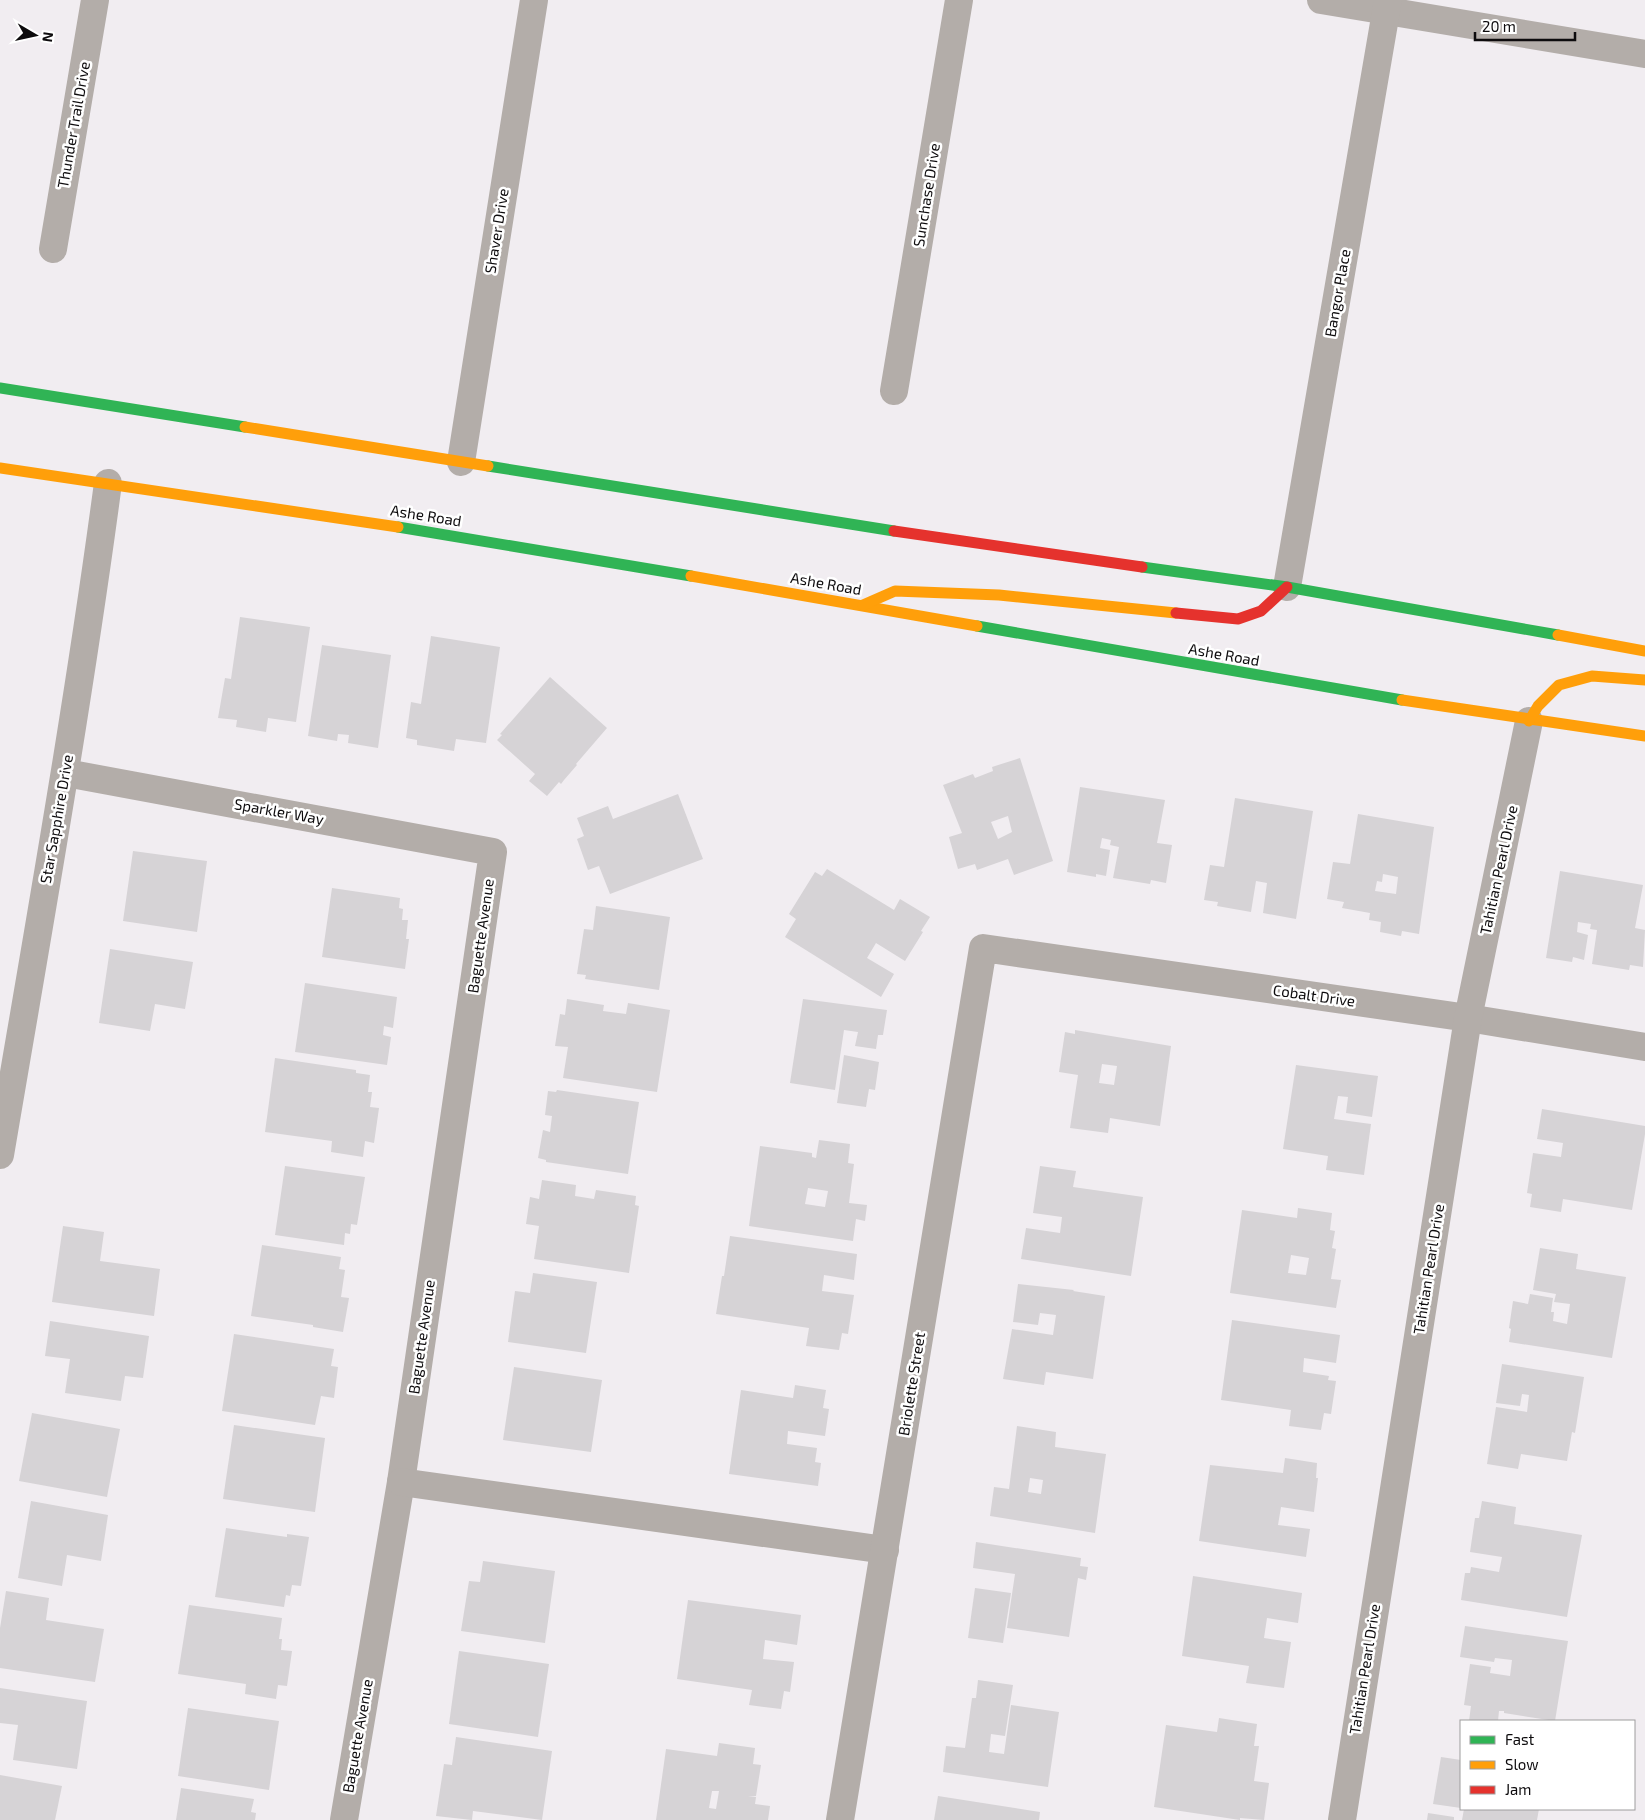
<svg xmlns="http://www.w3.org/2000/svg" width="1645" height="1820" viewBox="0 0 1645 1820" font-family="'Exo 2',sans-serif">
<rect width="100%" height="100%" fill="#f1edf1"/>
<g fill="#d6d3d6" fill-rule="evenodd">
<polygon points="240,617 310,627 296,722 268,718 266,732 236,727 237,720 218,718 225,678 231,679"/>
<polygon points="431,636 500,647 486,743 456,739 454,751 417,745 417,740 406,738 411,702 421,704"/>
<polygon points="322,645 391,655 378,748 348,743 349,735 338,734 337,741 308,736"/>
<polygon points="550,677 607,728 576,764 577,765 564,780 561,784 559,782 547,796 529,781 535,774 497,740 502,735 500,734"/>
<path d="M 1020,758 L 1053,861 L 1014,875 L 1008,859 L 977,870 L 975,864 L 958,869 L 949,837 L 962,833 L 943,785 L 973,774 L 975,778 L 993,771 L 992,767 ZM 1008,816 L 1012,832 L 998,839 L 991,822 Z"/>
<polygon points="1080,787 1165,800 1157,843 1172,845 1166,883 1151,880 1150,884 1113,878 1119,847 1110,845 1111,840 1102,838 1100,848 1110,850 1106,876 1096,874 1096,877 1067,872"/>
<polygon points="678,794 703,859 610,894 599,866 588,870 577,839 584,836 577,818 608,806 613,819"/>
<polygon points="1235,798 1313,811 1296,919 1263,913 1267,883 1256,881 1251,912 1217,906 1218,902 1204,900 1210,865 1224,867"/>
<path d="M 1358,814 L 1434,827 L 1419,934 L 1402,931 L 1401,936 L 1380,932 L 1381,922 L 1369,920 L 1370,913 L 1342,908 L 1344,902 L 1327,899 L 1333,862 L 1350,864 ZM 1383,874 L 1398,877 L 1396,894 L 1375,891 L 1377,881 L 1382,882 Z"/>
<polygon points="133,851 207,861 197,932 123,921"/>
<polygon points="827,869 894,910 900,899 930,917 921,931 923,932 905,961 876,943 867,958 894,974 881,997 785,937 796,919 789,914 815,872 822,876"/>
<polygon points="1560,871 1643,885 1635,928 1645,930 1643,967 1630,965 1629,970 1592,964 1597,930 1590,929 1591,924 1578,922 1577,932 1588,935 1584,960 1573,957 1572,962 1546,958"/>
<polygon points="332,888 400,898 399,908 403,909 402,920 408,920 406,939 409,939 405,969 322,957"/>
<polygon points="596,906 670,917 659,990 585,979 586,975 577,974 584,929 593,930"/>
<polygon points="110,949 193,962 185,1009 155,1004 150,1031 99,1023"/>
<polygon points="305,983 397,997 393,1028 384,1026 383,1035 391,1037 387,1065 295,1052"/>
<polygon points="567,999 604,1005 603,1011 626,1014 628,1003 670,1010 657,1092 563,1078 568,1047 555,1046 560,1014 565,1015"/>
<polygon points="803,999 887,1010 883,1035 878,1035 876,1049 855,1046 858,1032 844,1030 835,1090 790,1083"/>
<path d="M 1075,1030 L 1171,1046 L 1160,1126 L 1110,1118 L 1108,1133 L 1070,1128 L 1078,1075 L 1059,1072 L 1065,1032 L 1075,1034 ZM 1102,1064 L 1117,1066 L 1114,1085 L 1099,1083 Z"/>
<polygon points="844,1055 879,1062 875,1090 869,1089 866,1107 837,1103"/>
<polygon points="275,1058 356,1070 356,1073 370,1075 368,1092 372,1092 370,1107 379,1108 374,1143 365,1141 363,1157 331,1152 332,1141 265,1132"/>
<polygon points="1296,1065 1378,1076 1372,1117 1346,1113 1348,1097 1338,1096 1334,1119 1371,1124 1364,1175 1326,1170 1328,1156 1283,1149"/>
<polygon points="557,1090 639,1102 628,1174 546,1162 546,1160 538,1158 543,1130 550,1132 552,1116 545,1115 548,1091 556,1092"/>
<polygon points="1542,1109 1645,1126 1645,1134 1632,1210 1563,1199 1561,1212 1530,1207 1532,1194 1527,1193 1533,1153 1561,1157 1563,1143 1537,1139"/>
<path d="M 819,1140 L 850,1144 L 848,1163 L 854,1164 L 849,1203 L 867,1205 L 865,1221 L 856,1219 L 853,1241 L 749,1226 L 760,1146 L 812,1153 L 812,1157 L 816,1158 ZM 808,1188 L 828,1191 L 825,1207 L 805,1204 Z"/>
<polygon points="285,1166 365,1177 357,1225 351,1224 350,1234 345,1233 344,1245 275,1235"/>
<polygon points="1040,1166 1076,1171 1073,1187 1143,1197 1131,1276 1021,1259 1026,1228 1060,1233 1062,1217 1033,1213"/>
<polygon points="542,1180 576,1185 575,1196 594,1199 596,1190 636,1196 635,1205 639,1206 629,1273 534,1259 539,1226 526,1224 530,1197 539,1199"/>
<path d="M 1298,1208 L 1332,1213 L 1330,1230 L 1335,1231 L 1332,1248 L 1336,1249 L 1331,1279 L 1341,1280 L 1336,1308 L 1230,1293 L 1242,1210 L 1297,1218 ZM 1291,1255 L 1309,1258 L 1306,1275 L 1288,1273 Z"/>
<polygon points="63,1226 104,1232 100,1261 160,1269 154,1316 52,1302"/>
<polygon points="730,1236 857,1254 854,1280 824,1275 822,1291 854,1295 848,1334 842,1333 839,1350 806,1346 809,1328 716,1314 722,1276 724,1276"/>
<polygon points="262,1245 341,1257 339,1269 345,1270 341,1297 349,1298 343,1332 313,1327 313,1325 251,1316"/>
<polygon points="1540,1248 1578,1254 1576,1269 1626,1277 1612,1358 1509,1342 1511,1329 1509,1328 1513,1301 1528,1304 1530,1294 1553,1298 1551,1312 1554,1312 1553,1321 1567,1324 1570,1304 1554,1302 1556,1294 1533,1290"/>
<polygon points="533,1273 597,1282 586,1353 508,1342 515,1291 530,1293"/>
<polygon points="1018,1284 1074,1290 1073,1291 1105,1296 1093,1379 1046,1372 1044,1385 1003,1379 1012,1329 1053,1335 1056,1315 1040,1313 1038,1325 1013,1322"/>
<polygon points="1232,1320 1340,1335 1336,1363 1304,1358 1303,1372 1329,1376 1328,1380 1336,1381 1331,1414 1324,1413 1321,1430 1289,1426 1291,1410 1221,1400"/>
<polygon points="50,1321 149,1336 143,1378 125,1376 121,1401 65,1393 70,1359 45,1356"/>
<polygon points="234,1334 334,1349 331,1366 338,1367 334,1398 321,1396 315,1425 222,1411"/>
<polygon points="1502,1364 1584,1377 1575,1433 1572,1432 1567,1461 1521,1454 1518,1469 1487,1464 1496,1407 1527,1412 1529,1395 1522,1394 1520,1406 1496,1403"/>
<polygon points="514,1367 602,1380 591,1452 503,1440"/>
<polygon points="795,1385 826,1390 823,1408 829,1409 825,1436 788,1431 787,1444 817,1448 815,1462 821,1463 818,1486 729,1474 741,1390 793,1398"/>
<polygon points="32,1413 120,1429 107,1497 19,1481"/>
<polygon points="234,1425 325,1438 315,1512 223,1499"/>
<path d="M 1017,1426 L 1056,1432 L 1055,1447 L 1106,1454 L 1095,1533 L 990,1516 L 994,1487 L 1009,1489 ZM 1030,1478 L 1043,1480 L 1041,1494 L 1028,1492 Z"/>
<polygon points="1285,1458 1317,1463 1316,1478 1318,1478 1314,1512 1281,1507 1278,1525 1310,1529 1306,1557 1199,1541 1210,1465 1283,1473"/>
<polygon points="31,1501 108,1515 101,1561 67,1555 62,1586 18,1578"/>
<polygon points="1482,1501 1516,1507 1514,1524 1582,1535 1567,1617 1461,1600 1465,1573 1470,1573 1471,1567 1499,1572 1502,1557 1470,1552 1475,1518 1479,1518"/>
<polygon points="226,1528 287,1537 287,1534 309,1537 301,1586 292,1585 290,1596 286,1595 284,1607 215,1597"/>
<polygon points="976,1542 1081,1558 1080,1566 1088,1567 1086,1580 1078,1578 1069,1637 1007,1628 1015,1574 973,1568"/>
<polygon points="483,1561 555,1571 545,1643 461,1631 469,1581 480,1582"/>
<polygon points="1193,1576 1302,1593 1298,1623 1267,1618 1264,1638 1291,1642 1284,1688 1246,1683 1249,1666 1182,1656"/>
<polygon points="975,1588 1011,1593 1003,1643 968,1638"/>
<polygon points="6,1591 49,1598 46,1620 104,1629 95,1682 0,1668 0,1628"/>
<polygon points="688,1600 801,1615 797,1645 765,1640 763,1659 794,1662 790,1692 784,1691 781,1709 749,1705 752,1690 677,1679"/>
<polygon points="189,1605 282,1618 279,1639 282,1639 281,1650 292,1651 287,1686 278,1685 276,1699 245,1694 246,1684 178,1674"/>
<polygon points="1465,1626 1568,1641 1555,1721 1504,1713 1504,1711 1499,1711 1498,1721 1469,1721 1471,1706 1464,1705 1470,1664 1491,1667 1490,1673 1510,1676 1512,1660 1495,1658 1494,1662 1460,1657"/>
<polygon points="459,1651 549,1664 538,1737 449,1724"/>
<polygon points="978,1680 1013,1685 1005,1736 991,1734 989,1752 1004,1754 1011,1705 1059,1712 1048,1787 943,1772 946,1746 965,1748 972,1698 976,1698"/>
<polygon points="0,1688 87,1701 77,1769 13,1760 18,1725 0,1723"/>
<polygon points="188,1708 279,1721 269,1790 178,1776"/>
<polygon points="1219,1718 1257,1724 1254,1746 1259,1746 1254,1781 1269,1783 1264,1820 1240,1818 1240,1820 1154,1807 1166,1725 1217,1732"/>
<polygon points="456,1737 552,1751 542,1820 473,1811 472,1820 436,1816 444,1764 452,1765"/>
<path d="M 719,1743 L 755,1748 L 753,1764 L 761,1765 L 756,1796 L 748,1796 L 756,1797 L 755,1804 L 770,1806 L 768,1820 L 656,1820 L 666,1749 L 717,1756 ZM 712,1791 L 719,1791 L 716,1809 L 709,1808 Z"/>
<polygon points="1441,1757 1461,1760 1461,1808 1433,1804"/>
<polygon points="0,1775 62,1786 55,1820 0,1820"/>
<polygon points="181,1788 254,1799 251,1812 256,1813 255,1820 176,1820"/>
<polygon points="938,1796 1040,1812 1039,1820 934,1820"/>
<polygon points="1464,1809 1539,1809 1537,1820 1462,1820"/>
<polygon points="1428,1813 1454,1817 1454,1820 1427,1820"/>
</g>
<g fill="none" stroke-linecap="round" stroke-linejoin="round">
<g stroke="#b3ada9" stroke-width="28">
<polyline points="1321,0 1645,54"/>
<polyline points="53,249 95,0"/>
<polyline points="894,391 959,0"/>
<polyline points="461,462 534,0"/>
<polyline points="1287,587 1388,0"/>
<polyline points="66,773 493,852 401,1482 344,1820"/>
<path d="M 0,1155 C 38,931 78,708 108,483"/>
<polyline points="401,1482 885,1550"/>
<polyline points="840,1820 983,948 1468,1018 1645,1047"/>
<polyline points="1342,1820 1468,1018 1529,721"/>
</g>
<g stroke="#30b455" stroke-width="11">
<polyline points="0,388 245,427"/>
<polyline points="488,466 894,531"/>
<polyline points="398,527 691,576"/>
<polyline points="1142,567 1287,587 1558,635"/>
<polyline points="977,626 1402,700"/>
</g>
<g stroke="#ff9f0a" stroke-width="11">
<polyline points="245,427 488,466"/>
<polyline points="0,468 398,527"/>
<polyline points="691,576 977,626"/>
<polyline points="863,605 895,591 999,595 1176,613"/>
<polyline points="1558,635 1645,651"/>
<polyline points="1402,700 1645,736"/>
<polyline points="1529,721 1538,706 1559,685 1592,676 1645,680"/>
</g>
<g stroke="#e5322d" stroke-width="11">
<polyline points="894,531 1142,567"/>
<polyline points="1176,613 1238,619 1261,611 1287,587"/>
</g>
</g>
<g text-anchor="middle" stroke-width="5" stroke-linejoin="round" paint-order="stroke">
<g font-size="15" fill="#0d0b0d" stroke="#fff">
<text transform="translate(74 125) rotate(-80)" y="5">Thunder Trail Drive</text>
<text transform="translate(927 195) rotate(-81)" y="5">Sunchase Drive</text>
<text transform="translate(497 231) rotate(-81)" y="5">Shaver Drive</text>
<text transform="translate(1338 293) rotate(-80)" y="5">Bangor Place</text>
<text transform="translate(426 516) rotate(9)" y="5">Ashe Road</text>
<text transform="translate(826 584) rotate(10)" y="5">Ashe Road</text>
<text transform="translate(1224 655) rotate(10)" y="5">Ashe Road</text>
<text transform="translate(279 812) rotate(10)" y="5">Sparkler Way</text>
<text transform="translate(57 819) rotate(-80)" y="5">Star Sapphire Drive</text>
<text transform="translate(1499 870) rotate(-78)" y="5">Tahitian Pearl Drive</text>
<text transform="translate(481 936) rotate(-82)" y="5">Baguette Avenue</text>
<text transform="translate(1314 996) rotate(8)" y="5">Cobalt Drive</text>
<text transform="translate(1429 1269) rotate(-81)" y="5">Tahitian Pearl Drive</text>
<text transform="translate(422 1337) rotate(-82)" y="5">Baguette Avenue</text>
<text transform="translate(912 1384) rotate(-81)" y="5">Briolette Street</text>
<text transform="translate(1365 1669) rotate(-81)" y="5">Tahitian Pearl Drive</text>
<text transform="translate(358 1736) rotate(-80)" y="5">Baguette Avenue</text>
</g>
</g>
<rect x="1460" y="1720" width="175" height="90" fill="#ffffff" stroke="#9e9d9e"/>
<rect x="1470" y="1736" width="25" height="8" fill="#30b455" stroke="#9e9d9e"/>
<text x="1505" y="1745" font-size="15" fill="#0d0b0d">Fast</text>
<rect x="1470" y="1761" width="25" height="8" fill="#ff9f0a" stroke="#9e9d9e"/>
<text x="1505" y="1770" font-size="15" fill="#0d0b0d">Slow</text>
<rect x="1470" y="1786" width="25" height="8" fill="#e5322d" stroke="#9e9d9e"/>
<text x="1505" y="1795" font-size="15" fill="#0d0b0d">Jam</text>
<g transform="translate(35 35) rotate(99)" stroke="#ffffff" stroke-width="4" paint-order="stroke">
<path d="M0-4L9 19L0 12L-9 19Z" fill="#0d0b0d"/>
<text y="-8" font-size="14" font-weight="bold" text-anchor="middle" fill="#0d0b0d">N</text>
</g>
<path d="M1475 32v8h100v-8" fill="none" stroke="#0d0b0d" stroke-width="2.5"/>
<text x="1482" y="32" font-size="15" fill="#0d0b0d" stroke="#ffffff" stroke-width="4" paint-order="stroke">20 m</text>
</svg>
